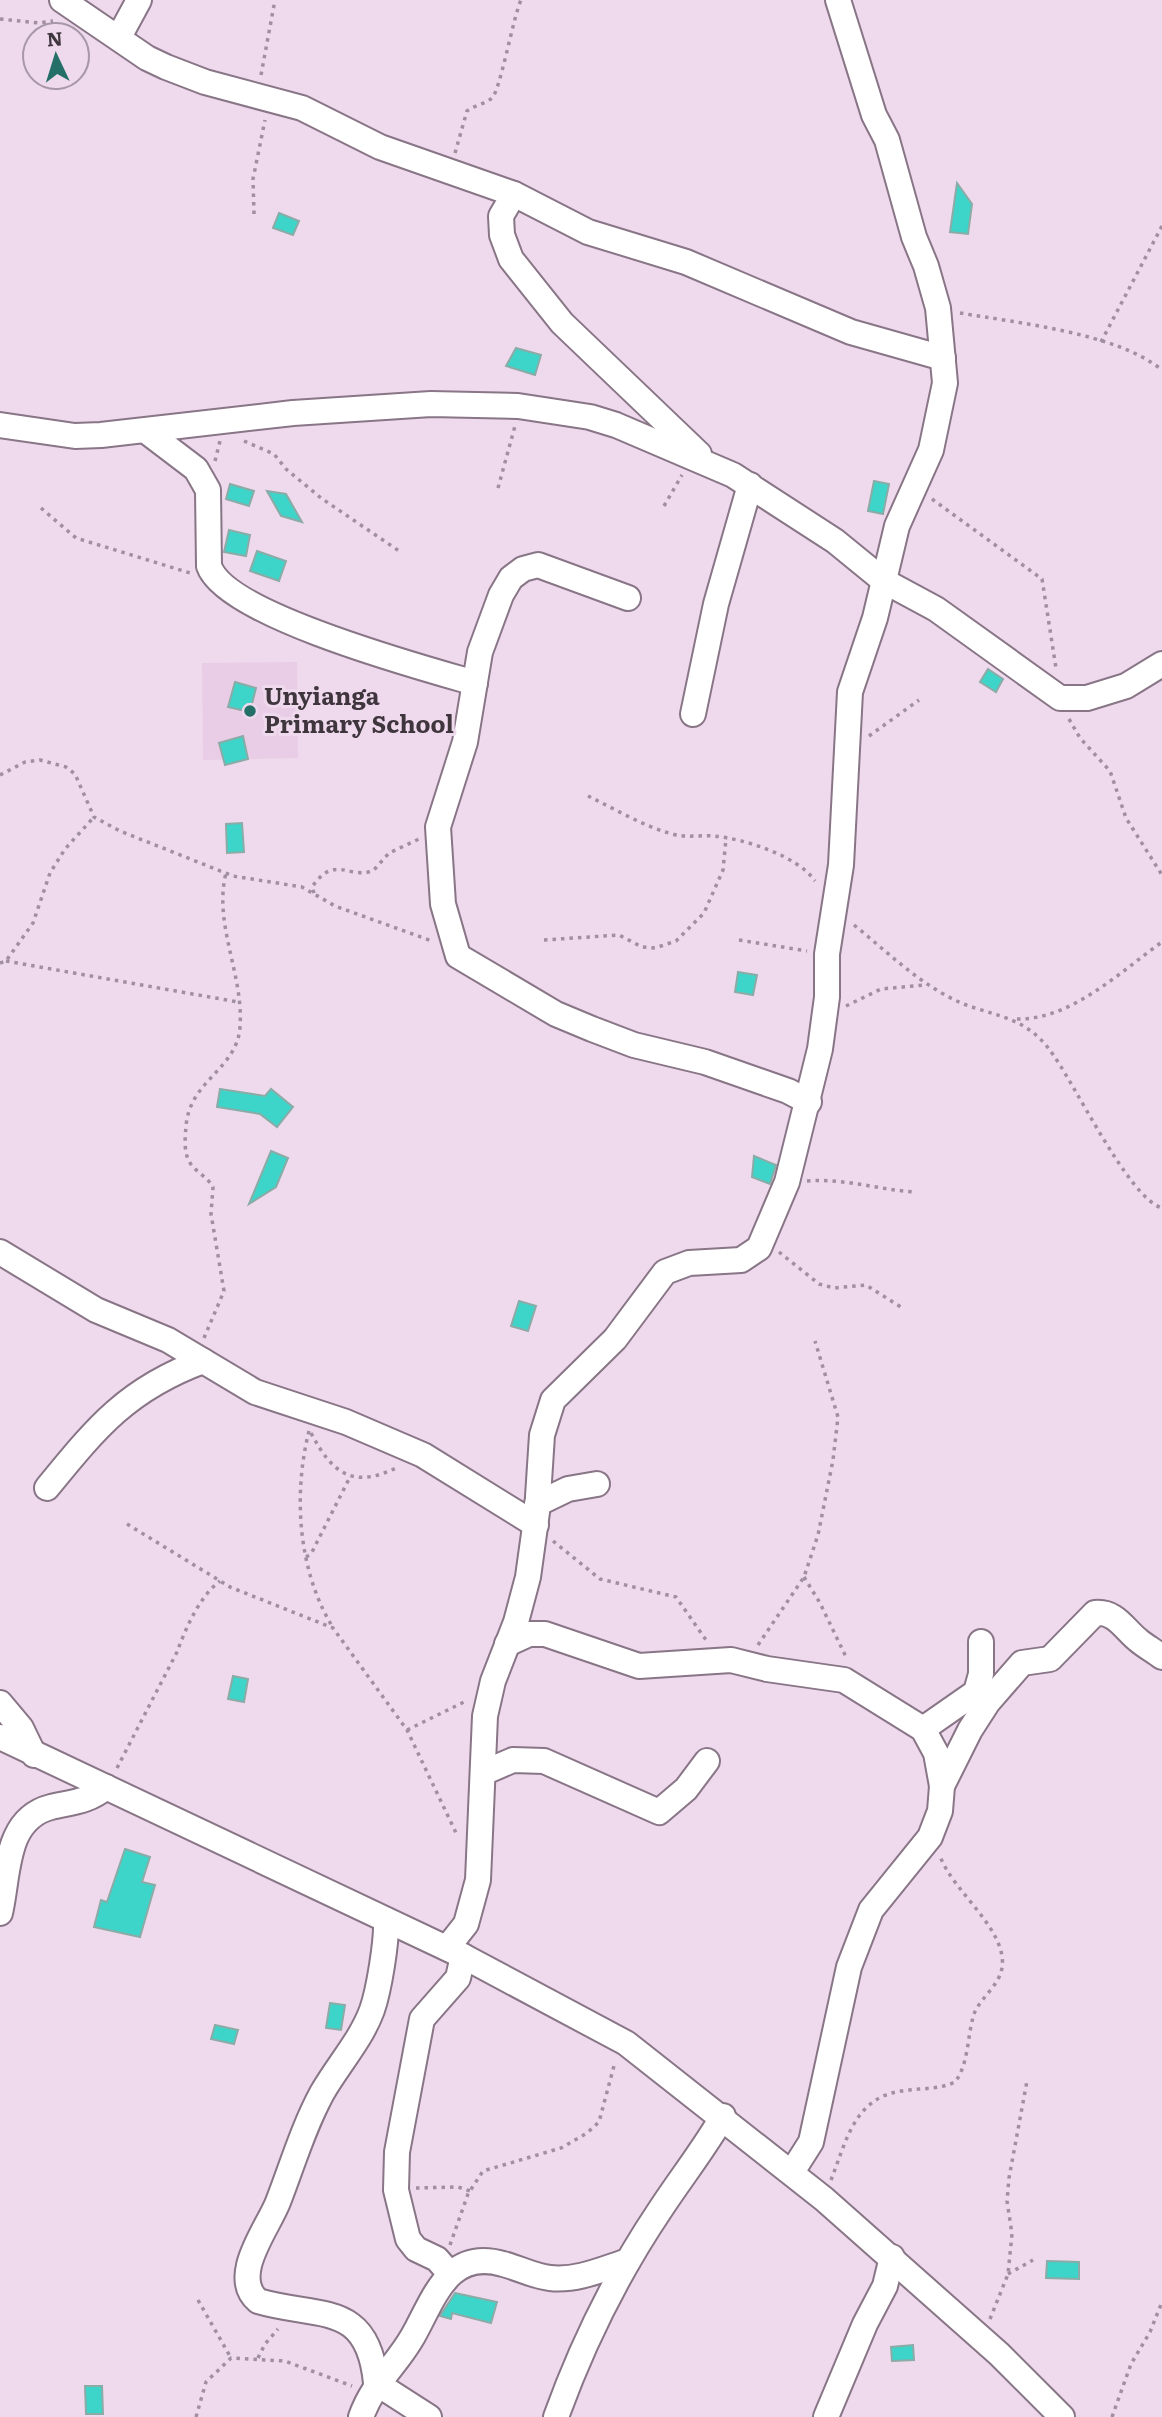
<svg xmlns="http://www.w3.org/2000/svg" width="1162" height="2417" viewBox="0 0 1162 2417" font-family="Literata,serif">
<rect width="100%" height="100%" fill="#efd9ed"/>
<polygon fill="#e9cde6" points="297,662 298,758 203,760 202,663"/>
<g fill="#3dd5c9" stroke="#8baba7" stroke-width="2">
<polygon points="957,183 972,204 968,234 950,232"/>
<polygon points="279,213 299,221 293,235 273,228"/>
<polygon points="516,348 541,355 535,375 506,366"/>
<polygon points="874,481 889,484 883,514 868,511"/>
<polygon points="230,484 254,491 249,506 226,499"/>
<polygon points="267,491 286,494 302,522 281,516"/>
<polygon points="229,530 250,535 246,556 224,552"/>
<polygon points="257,551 286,561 279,581 250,571"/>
<polygon points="988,669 1003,679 996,692 980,682"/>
<polygon points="235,682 256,688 250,712 228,707"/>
<polygon points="243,736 248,759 225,765 219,743"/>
<polygon points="242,823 244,852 227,853 226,824"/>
<polygon points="738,972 757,975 753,995 735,992"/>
<polygon points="220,1089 265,1096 271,1089 293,1107 277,1127 260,1114 217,1107"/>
<polygon points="271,1151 288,1158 276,1187 249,1204"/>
<polygon points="754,1156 776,1165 770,1184 752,1177"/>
<polygon points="519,1301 536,1306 528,1331 511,1326"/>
<polygon points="233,1676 248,1679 244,1702 228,1699"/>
<polygon points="125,1849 150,1857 142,1882 155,1885 140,1937 94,1927 101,1900 107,1902"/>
<polygon points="330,2003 345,2005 341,2030 326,2028"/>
<polygon points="215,2025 238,2030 234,2044 211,2039"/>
<polygon points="1047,2261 1079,2262 1079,2279 1046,2278"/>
<polygon points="455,2293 497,2302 491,2323 452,2313 451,2319 440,2316"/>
<polygon points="913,2345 914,2360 892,2361 891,2347"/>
<polygon points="85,2386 102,2386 103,2414 86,2414"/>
</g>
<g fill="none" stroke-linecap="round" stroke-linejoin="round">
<g stroke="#887586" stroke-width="28">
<g id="minor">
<polyline points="62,0 147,58 166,67 205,82 302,108 380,147 514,194 588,232 686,262 851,332 943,358"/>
<polyline points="119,37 139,0"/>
<polyline points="514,194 501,216 502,235 511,259 562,323 699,454"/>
<polyline points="0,425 75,436 101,435 293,413 431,404 518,406 590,417 616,425 733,475 835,541 884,581 936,609 1060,698 1087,698 1126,686 1162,664"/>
<path d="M 146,431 L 196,469 L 208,490 L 209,566 C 226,615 423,668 475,683"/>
<polyline points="628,598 538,565 523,569 511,578 501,595 480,652 465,742 438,827 443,904 458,956 556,1014 592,1029 634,1045 705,1062 788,1091 809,1102"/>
<polyline points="693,714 716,604 750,485"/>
<polyline points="0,1252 96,1310 168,1340 255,1392 346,1422 423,1455 536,1525"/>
<path d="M 47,1488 C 96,1428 127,1389 203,1361"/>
<polyline points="537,1504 568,1489 597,1484"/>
<polyline points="507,1644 529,1634 545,1634 639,1666 731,1660 767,1669 844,1680 923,1729 936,1753 942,1786"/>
<polyline points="0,1703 21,1728 34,1755"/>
<polyline points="923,1729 976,1692 981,1674 981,1642"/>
<polyline points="0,1737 463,1956 626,2043 824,2199 999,2354 1062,2417"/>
<polyline points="485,1772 513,1760 544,1761 659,1812 686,1789 707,1761"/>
<path d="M 0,1913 C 9,1875 4,1819 51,1807 C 72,1802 88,1802 106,1787"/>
<path d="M 386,1920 C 387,1941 379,1990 372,2010 C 361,2040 338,2065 322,2093 C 303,2128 292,2166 278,2202 C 268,2228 229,2276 258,2301 C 319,2319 368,2300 376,2383 L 429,2417"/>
<polyline points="447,1948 466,1924 478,1880 485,1716 493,1681 516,1622 528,1577 537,1512 542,1435 553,1400 615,1339 665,1272 689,1263 741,1260 759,1248 787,1182 820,1049 827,997 827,954 841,865 850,692 875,618 897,526 931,450 945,383 938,308 926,266 914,237 887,140 874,115 838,0"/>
<path d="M 792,2172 L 811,2142 L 849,1967 L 871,1910 L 930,1837 L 940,1811 L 942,1786 L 970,1730 L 988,1702 L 1022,1663 L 1050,1659 L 1095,1613 C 1116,1611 1124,1629 1138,1640 C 1145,1646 1154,1651 1162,1657"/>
<polyline points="450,2274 437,2259 416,2249 408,2239 396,2190 397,2152 422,2019 458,1978 463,1956"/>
<path d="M 361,2417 C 373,2383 396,2366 413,2336 C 434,2299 448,2248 503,2264 C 519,2268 533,2276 550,2278 C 577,2281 603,2269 628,2261"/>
<path d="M 556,2417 C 582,2345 617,2274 660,2210 C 681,2178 704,2149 723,2116"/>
<polyline points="826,2417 865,2324 885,2286 892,2257"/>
</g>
</g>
<g stroke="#a08f9e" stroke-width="3.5" stroke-dasharray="3.5 5" stroke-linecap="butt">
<polyline points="0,19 39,23 53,21"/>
<polyline points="261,75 275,0"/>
<path d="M 455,153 L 467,111 C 475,105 485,104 492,98 C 500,91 513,18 521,0"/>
<polyline points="254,214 253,179 265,120"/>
<path d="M 960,313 C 1018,323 1117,333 1162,370"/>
<polyline points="1101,342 1162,226"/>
<polyline points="244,441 274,454 286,469 321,498 402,553"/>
<polyline points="215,461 220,441"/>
<polyline points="498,488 515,426"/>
<polyline points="932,499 1042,579 1056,668"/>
<polyline points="664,506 682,475"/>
<polyline points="41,508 76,538 190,573"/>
<polyline points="1069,719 1080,738 1110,771 1126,818 1162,875"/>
<polyline points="869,736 919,700"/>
<polyline points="0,775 25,762 40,760 66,767 75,774 94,817 120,831 233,876 302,887 335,906 432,941"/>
<path d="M 588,796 C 615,809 643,826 672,834 C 687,838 699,835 714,836 C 745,839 798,856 815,881"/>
<path d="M 314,893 L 312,887 C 335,854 347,879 373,871 L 389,853 L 419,839"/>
<path d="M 854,925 C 885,950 912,977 947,996 C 984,1017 1020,1011 1049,1049 C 1074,1081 1128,1198 1162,1208"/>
<polyline points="544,940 619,935 642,947 655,948 676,941 704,913 723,870 726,839"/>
<polyline points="739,940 807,951"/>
<polyline points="6,961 238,1002"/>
<polyline points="0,963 6,961 33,923 50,873 65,849 94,817"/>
<polyline points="846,1006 881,989 925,985"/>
<path d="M 1017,1019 C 1071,1020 1120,972 1162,942"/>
<path d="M 807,1181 C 845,1178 879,1190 916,1192"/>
<polyline points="779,1252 819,1284 834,1288 866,1285 904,1309"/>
<path d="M 204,1338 L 224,1291 L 211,1214 L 213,1187 C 207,1176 192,1170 188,1159 C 184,1150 185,1137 186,1127 C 189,1080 237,1070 240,1027 C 244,975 213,924 226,873"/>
<path d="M 309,1431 C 293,1494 298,1570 332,1626"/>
<path d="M 311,1433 C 333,1475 354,1489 398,1467"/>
<polyline points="127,1524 230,1587 333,1628 407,1730 457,1835"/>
<polyline points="553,1541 600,1579 676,1597 706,1640"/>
<polyline points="306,1557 311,1554 350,1477"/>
<polyline points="804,1577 820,1603 847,1659"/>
<polyline points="758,1645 804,1577 818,1535 833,1460 838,1417 815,1341"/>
<polyline points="407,1730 468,1700"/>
<path d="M 117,1768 L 177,1652 C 186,1628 199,1597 220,1581"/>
<path d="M 831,2180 C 846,2142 854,2098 901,2091 C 919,2088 938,2090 955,2082 C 969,2064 967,2036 974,2014 C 980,1998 999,1986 1002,1968 C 1008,1930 953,1892 940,1856"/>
<polyline points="416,2188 458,2187 470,2191"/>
<polyline points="450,2245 468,2194 483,2171 561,2148 587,2133 599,2122 615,2062"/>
<polyline points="1008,2274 1033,2260"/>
<polyline points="198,2300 231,2358"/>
<polyline points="990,2319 1008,2274 1012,2234 1007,2201 1009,2178 1027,2081"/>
<polyline points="258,2358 265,2344 278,2329"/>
<polyline points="196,2417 206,2382 231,2358 285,2361 352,2386"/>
<polyline points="1112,2417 1131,2364 1150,2332 1162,2302"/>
</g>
<use href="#minor" stroke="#fff" stroke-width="24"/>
</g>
<circle fill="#256f69" stroke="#efd9ed" stroke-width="2.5" cx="250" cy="711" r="7"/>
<g text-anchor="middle" stroke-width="6" stroke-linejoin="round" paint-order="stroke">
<g font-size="24" font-weight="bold" fill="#3e353d" stroke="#efd9ed" text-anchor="start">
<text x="264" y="705">Unyianga<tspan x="264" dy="28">Primary School</tspan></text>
</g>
</g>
<g transform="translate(56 56) rotate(356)"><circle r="33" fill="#efd9ed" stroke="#a897a7" stroke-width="2"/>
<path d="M0-5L12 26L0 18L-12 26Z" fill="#256f69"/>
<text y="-10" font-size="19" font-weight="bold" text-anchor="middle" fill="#3e353d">N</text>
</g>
</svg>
